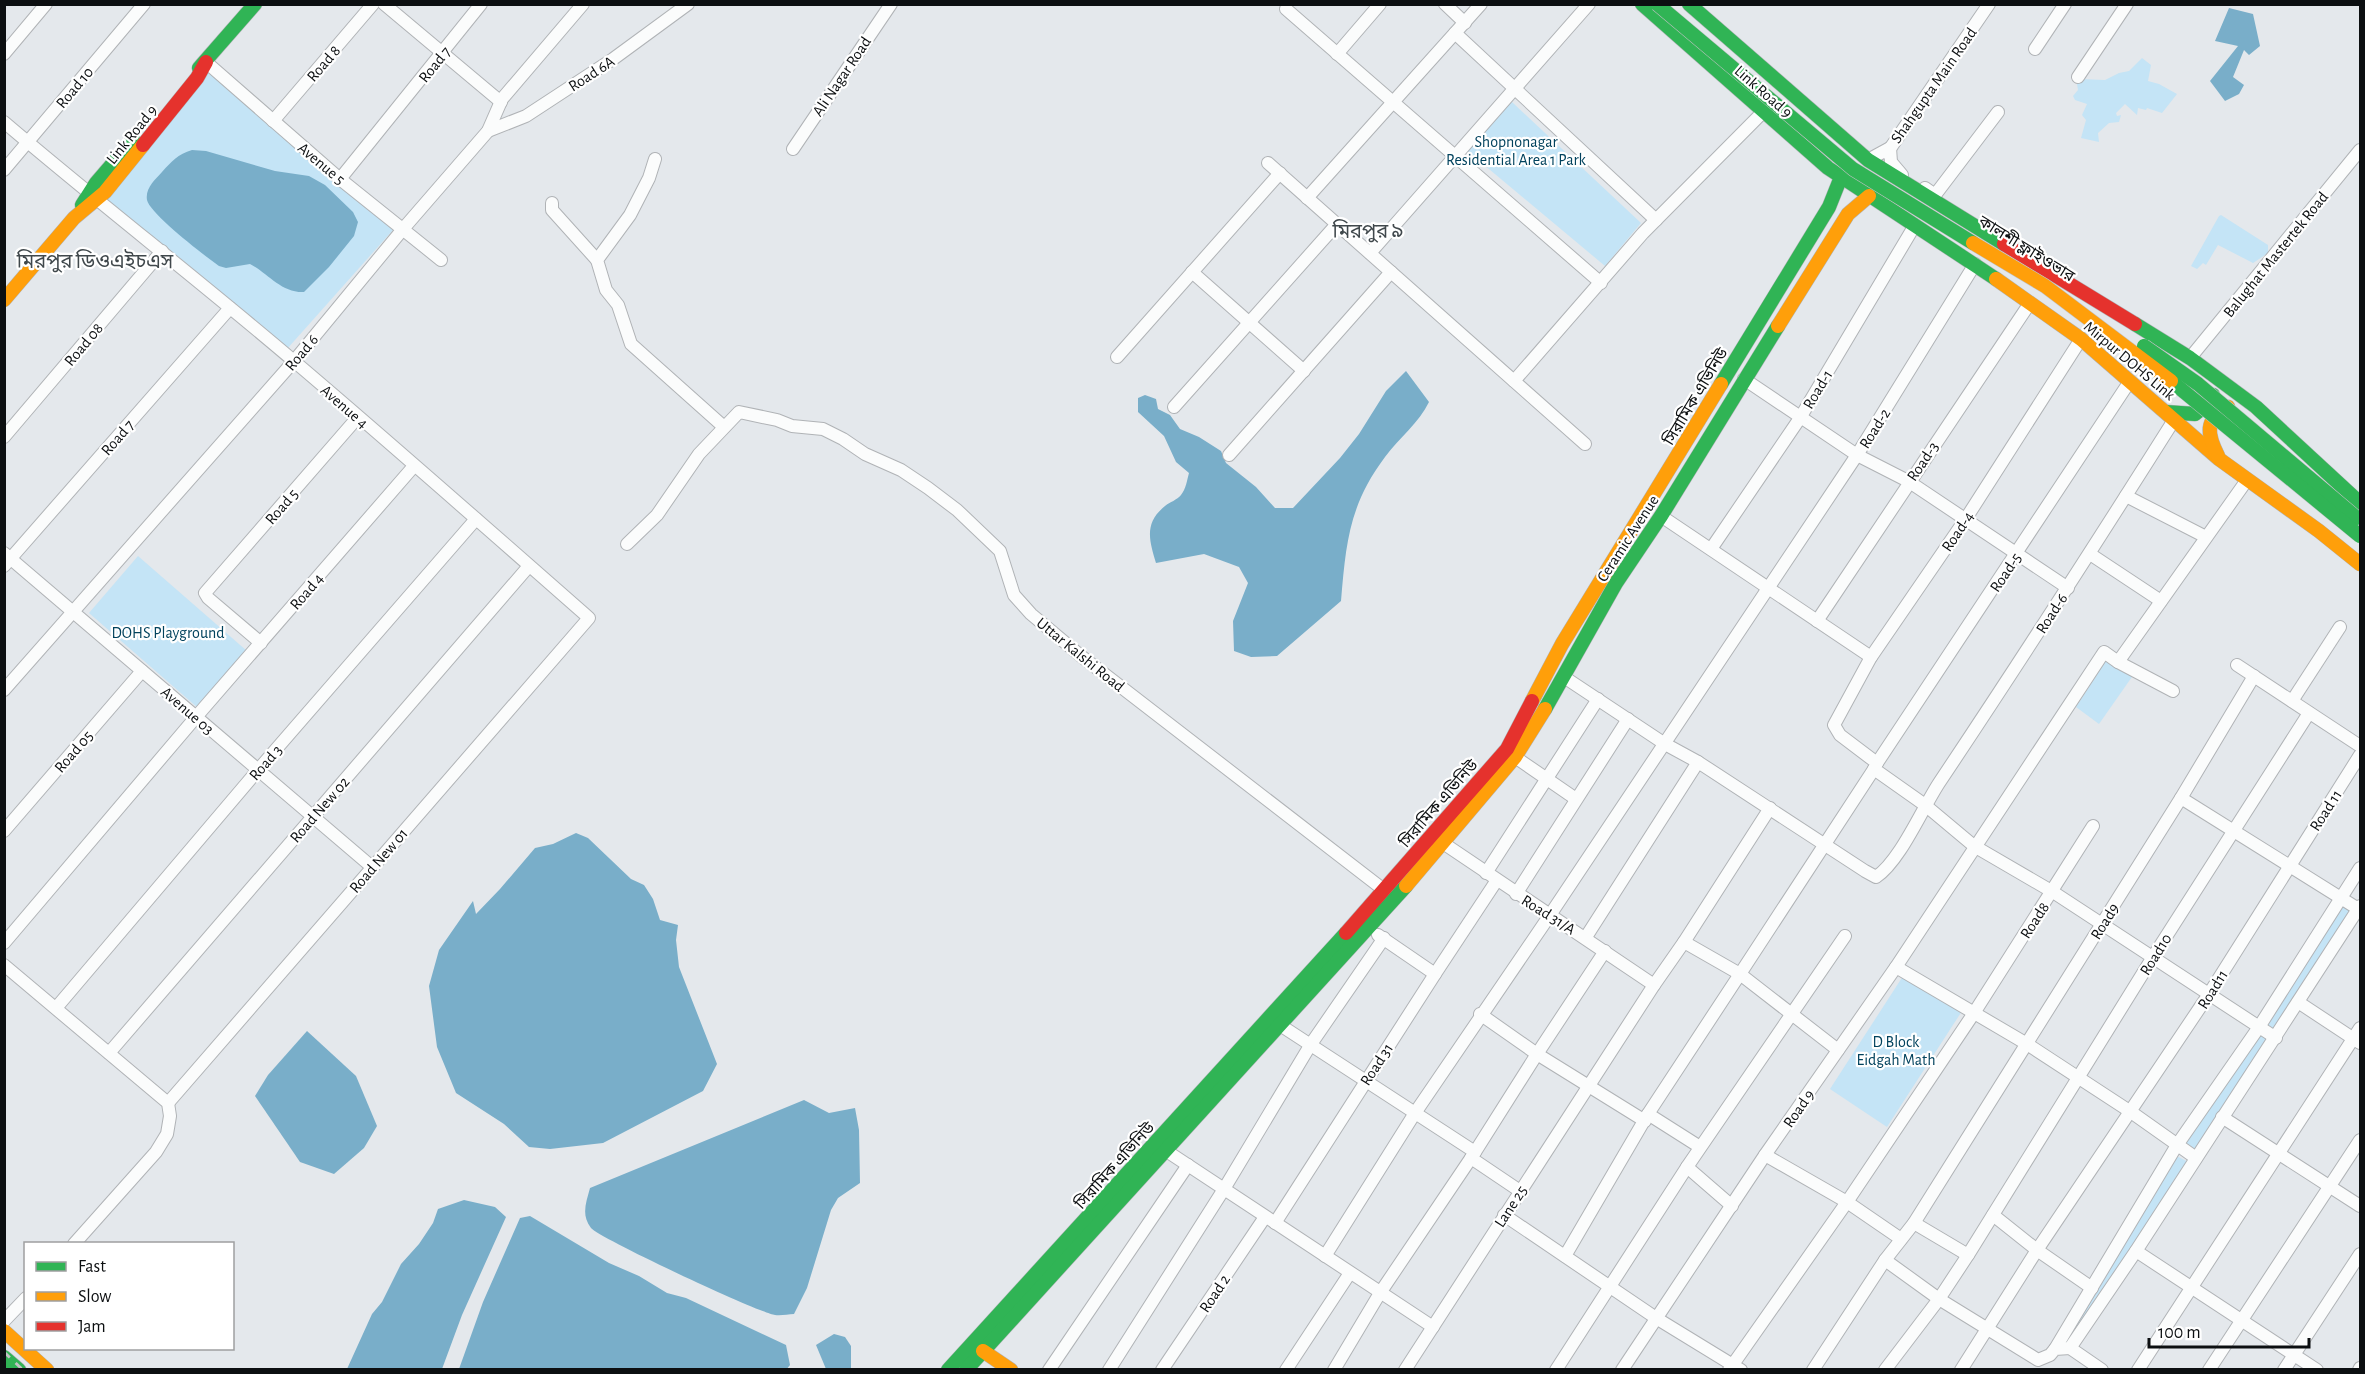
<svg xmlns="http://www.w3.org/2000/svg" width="2365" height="1374" viewBox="0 0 2365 1374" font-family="'Alegreya Sans','Noto Sans Bengali',sans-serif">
<rect width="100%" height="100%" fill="#e4e8ec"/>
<g fill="#c4e4f6">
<polygon points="2142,58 2151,65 2148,81 2159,84 2177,94 2162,113 2147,108 2146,110 2138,108 2137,115 2125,104 2116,113 2117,116 2121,115 2119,122 2109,123 2098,133 2099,142 2081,138 2086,120 2082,115 2087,104 2075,100 2073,96 2078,90 2077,84 2080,79 2105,80 2119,73 2129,71"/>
<polygon points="206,71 393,230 287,349 102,200"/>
<polygon points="1512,102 1641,223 1605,266 1465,149"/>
<polygon points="2221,215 2268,245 2268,253 2253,263 2218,245 2206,265 2203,263 2197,269 2191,266 2219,216"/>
<polygon points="138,556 247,651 198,708 89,613"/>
<polygon points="2109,656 2134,674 2099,724 2076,707"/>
<polygon points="2344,901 2354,908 2271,1033 2261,1026"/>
<polygon points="1905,973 1962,1011 1887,1127 1830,1089"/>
<polygon points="2256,1030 2271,1040 2198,1151 2183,1141"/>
<polygon points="2175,1155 2188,1162 2070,1343 2063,1345"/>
</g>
<g fill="#79aec9">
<polygon points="2229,8 2253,14 2260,46 2249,55 2244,50 2233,77 2244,85 2239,94 2225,101 2210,81 2238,46 2215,41"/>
<path d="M 192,150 L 206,151 L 275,171 L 309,176 L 325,185 L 353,212 L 358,222 L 354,236 L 329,267 L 304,292 C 281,293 268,273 250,264 L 226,268 L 219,266 C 205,256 150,214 147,200 C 145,188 155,180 162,172 C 171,162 178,154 192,150 Z"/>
<path d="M 1406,371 L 1429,402 C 1419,423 1399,438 1385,457 C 1349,505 1346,543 1341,601 L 1277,656 L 1251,657 L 1234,651 L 1233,621 L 1248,583 L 1239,567 L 1204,554 L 1156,563 C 1149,540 1144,523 1165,506 C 1170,502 1177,500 1181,495 C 1186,489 1187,480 1189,473 L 1176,462 L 1164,436 L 1138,412 L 1138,398 L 1145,395 L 1156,399 L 1158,409 L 1170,415 L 1180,429 L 1199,437 L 1221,451 L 1226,463 L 1256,487 L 1275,508 L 1293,508 L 1340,458 L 1359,434 L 1386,391 Z"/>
<polygon points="576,833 588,838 631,879 644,885 653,899 660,920 678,925 676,940 679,967 717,1064 703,1091 603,1143 550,1149 529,1147 504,1124 456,1093 437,1047 429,986 439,950 473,901 476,914 500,889 535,848 553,844"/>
<polygon points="307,1031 356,1076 377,1126 364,1148 334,1174 300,1162 255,1096 268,1075"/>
<path d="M 804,1100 L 829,1113 L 855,1108 L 859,1130 L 860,1183 L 838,1198 L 831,1210 L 807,1288 L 794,1314 C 788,1314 781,1316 775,1315 C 759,1313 599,1238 591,1228 C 581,1215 586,1203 590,1188 Z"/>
<polygon points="464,1200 495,1207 506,1217 462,1315 442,1369 347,1369 372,1314 382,1302 401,1264 419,1244 433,1223 438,1209"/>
<polygon points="530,1216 609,1263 639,1276 667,1293 686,1298 786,1345 790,1365 786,1370 459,1369 483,1302 520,1218"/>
<polygon points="834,1334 845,1337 851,1346 851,1369 826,1369 816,1345"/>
</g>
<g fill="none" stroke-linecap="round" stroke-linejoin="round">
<g stroke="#b0b3b6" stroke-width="14">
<g id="street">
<polyline points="384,4 501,102"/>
<polyline points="1445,4 1465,23"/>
<polyline points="1286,9 1601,283"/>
<polyline points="1455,33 1656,220"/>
<polyline points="2035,49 2065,4"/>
<polyline points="4,54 46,4"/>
<polyline points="1337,54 1380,4"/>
<polyline points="206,62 340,179 441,260"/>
<polyline points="2078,77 2127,4"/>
<polyline points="273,121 373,4"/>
<path d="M 4,122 C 100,204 199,280 295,362 C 394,446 491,532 589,618 L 168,1103"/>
<polyline points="488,131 526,116 613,59 688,4"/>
<polyline points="793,149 891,4"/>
<polyline points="1887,153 1989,4"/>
<polyline points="655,159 649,178 630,215 597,260 606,290 618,305 631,344 724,427"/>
<polyline points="1868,160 1890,148 1891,162 1902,175"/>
<polyline points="1268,163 1585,444"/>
<polyline points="4,170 144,4"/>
<polyline points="340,179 481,4"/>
<polyline points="1925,188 1935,195 1998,112"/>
<polyline points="1307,198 1481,4"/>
<polyline points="552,203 552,210 597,260"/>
<polyline points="1370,253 1589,4"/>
<polyline points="1192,272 1304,371"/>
<polyline points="2081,339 1965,520 1871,657 1834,725 1840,735 1877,763 1874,769 1925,805 1974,846 2053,892 2276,1038"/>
<polyline points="1117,357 1280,173"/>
<polyline points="2190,358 2360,150"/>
<polyline points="1744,379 1857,455 1908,481 2068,588"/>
<polyline points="1514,381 1643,233 1763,112"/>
<polyline points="1174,407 1337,224"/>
<polyline points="4,437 162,251"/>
<polyline points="1229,455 1391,272"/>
<polyline points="2126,496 2206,537"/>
<polyline points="1661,516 1871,657"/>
<polyline points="627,544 657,515 699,454 739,412 777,420 792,426 823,429 843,439 865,454 901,470 928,488 957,510 1000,551 1014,595 1031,614 1081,656 1384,890"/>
<polyline points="1711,549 1800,418 1915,225"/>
<polyline points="4,553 372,867"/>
<polyline points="2090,554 2161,601"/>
<polyline points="4,566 230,308"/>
<polyline points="1817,621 2030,303"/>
<polyline points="261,643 208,598 205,593 358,417"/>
<polyline points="2118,662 2173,691"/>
<polyline points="2237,665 2360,746"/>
<polyline points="1564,677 1665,744 1698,762 1586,937"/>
<polyline points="4,690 294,361 403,229 488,131 502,99 583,4"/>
<polyline points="2292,701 2340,627"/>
<polyline points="1515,757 1576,799"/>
<path d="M 1698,762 L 1865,871 L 1876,877 C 1900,861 1922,809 1939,783 C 2019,663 2097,542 2174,420"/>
<polyline points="1877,763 2130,381"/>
<polyline points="2181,798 2360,910"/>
<polyline points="4,831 142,671"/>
<polyline points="1443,843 1654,985"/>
<polyline points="1486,873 1598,699"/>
<polyline points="1516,894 1628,719"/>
<polyline points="1684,942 1770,808"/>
<polyline points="4,943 196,717 414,466"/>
<polyline points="4,965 168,1103 170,1116 167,1134 156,1152 74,1244"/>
<polyline points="1896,967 2027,1044 2131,1112 2196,1158"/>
<polyline points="1435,974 1497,880"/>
<polyline points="2298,1002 2360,1043"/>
<polyline points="56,1008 258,770 476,519"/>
<polyline points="1480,1014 1537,1054 1645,1121"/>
<polyline points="1280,1025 1475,1152 1471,1158 1520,1191"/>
<polyline points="109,1053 529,566"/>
<polyline points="1648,1114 1700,1147"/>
<polyline points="2222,1117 2360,1206"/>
<polyline points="1165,1150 1433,1327"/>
<polyline points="1475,1152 1537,1054 1605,951"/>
<polyline points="1765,1155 1847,1202 1901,1239"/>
<polyline points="1687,1167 1732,1206"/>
<polyline points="1504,1215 1656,1318 1741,1370"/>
<polyline points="1993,1215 2037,1250 2092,1288"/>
<polyline points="1275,1223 1435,974 1378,935"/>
<polyline points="1914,1223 1968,1255"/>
<polyline points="2136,1251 2317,1370"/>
<polyline points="1325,1256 1415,1113 1550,915 1857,455 1975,264"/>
<polyline points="1565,1256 1648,1114 1740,974 1838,1050"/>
<polyline points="1885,1260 1939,1299 2038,1360 2050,1355 2055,1349 2070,1348 2136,1251 2360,906"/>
<polyline points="4,1321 26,1298"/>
<polyline points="2070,1348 2102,1370"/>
<polyline points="2055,1349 2177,1145 2259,1027 2360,868"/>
<polyline points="1049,1370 1188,1165"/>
<polyline points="1109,1370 1224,1189 1311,1044 1384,938"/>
<polyline points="1162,1370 1265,1217"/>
<polyline points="1286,1370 1350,1273"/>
<polyline points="1334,1370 1380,1293 1471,1158"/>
<polyline points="1405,1370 1654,985 1684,942 1740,974 1874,769"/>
<polyline points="1556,1370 1687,1167 1845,936"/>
<polyline points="1622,1370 1765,1155 1896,967 2104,652 2118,662 2247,480"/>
<polyline points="1729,1370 1847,1202 1974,1013 2093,826"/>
<polyline points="1813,1370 1885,1260 1914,1223 2181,798 2254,676"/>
<polyline points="1885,1370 1939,1299 1968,1255 2153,957 2309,713"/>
<polyline points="1961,1370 2037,1250 2209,994 2360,755"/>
<polyline points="2138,1370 2360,1028"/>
<polyline points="2209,1370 2360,1140"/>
<polyline points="2284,1370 2360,1254"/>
<polyline points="2359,1370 2360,1368"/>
</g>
</g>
<g stroke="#b0b3b6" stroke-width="15">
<g id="fast">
<polyline points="1642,4 1828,168 1996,279"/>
<polyline points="1689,4 1868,160 2004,244"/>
<polyline points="199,68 255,4"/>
<polyline points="82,205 96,183 133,140"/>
<polyline points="2135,324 2190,358 2256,407 2360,503"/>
<polyline points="1721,384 1829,207 1841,177"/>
<polyline points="2166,412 2195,414 2210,402 2213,395"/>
<polyline points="1545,709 1616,583 1661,516 1778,326"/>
<polyline points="4,1357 19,1370"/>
<polyline points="948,1370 1346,933"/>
<polyline points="966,1370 1406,886"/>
</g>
</g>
<g stroke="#b0b3b6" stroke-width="15">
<g id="slow">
<polyline points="1996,279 2081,339 2219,459 2319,531 2360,564"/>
<polyline points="4,300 74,218 105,192 143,145"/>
<polyline points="1778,326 1848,214 1869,196"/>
<path d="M 2218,456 C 2207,434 2204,420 2228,407"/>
<polyline points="1532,701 1562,644 1721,384"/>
<polyline points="1406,886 1515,757 1545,709"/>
<polyline points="4,1331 47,1370"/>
<polyline points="983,1351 1011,1370"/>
</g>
</g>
<g stroke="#b0b3b6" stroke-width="15">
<g id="jam">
<polyline points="143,145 197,78 206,62"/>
<polyline points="2004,244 2135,324"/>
<polyline points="1346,933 1507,749 1532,701"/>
</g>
</g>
<use href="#street" stroke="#fbfcfc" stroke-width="12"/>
<use href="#fast" stroke="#30b455" stroke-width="14"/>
<use href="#slow" stroke="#ff9f0a" stroke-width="14"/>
<use href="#jam" stroke="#e5322d" stroke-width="14"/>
<polyline stroke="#c2c3c5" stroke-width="3" stroke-dasharray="8 8" stroke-linecap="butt" points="4,1352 23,1370"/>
<g stroke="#c0c2c4" stroke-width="15" stroke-linecap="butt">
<g id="fast-bridge">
<polyline points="1657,4 1853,169 1973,243"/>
<polyline points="2144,346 2198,384 2357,518"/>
<polyline points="2171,381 2360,536"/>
</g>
</g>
<g stroke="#c0c2c4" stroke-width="15" stroke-linecap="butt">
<polyline id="slow-bridge" points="1973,243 2045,286 2171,381"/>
</g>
<use href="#fast-bridge" stroke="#30b455" stroke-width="14"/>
<use href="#slow-bridge" stroke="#ff9f0a" stroke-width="14"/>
</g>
<g text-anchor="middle" stroke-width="4.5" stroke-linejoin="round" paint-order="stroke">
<g font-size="16" fill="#0c0f11" stroke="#fff">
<text transform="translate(323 63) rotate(-49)" y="6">Road 8</text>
<text transform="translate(434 64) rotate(-51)" y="6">Road 7</text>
<text transform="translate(591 73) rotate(-33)" y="6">Road 6A</text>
<text transform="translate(841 76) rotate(-56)" y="6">Ali Nagar Road</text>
<text transform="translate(1933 85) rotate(-55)" y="6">Shahgupta Main Road</text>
<text transform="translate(74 87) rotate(-50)" y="6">Road 10</text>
<text transform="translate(1764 91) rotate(41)" y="6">Link Road 9</text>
<text transform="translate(131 134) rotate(-51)" y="6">Link Road 9</text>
<text transform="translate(322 163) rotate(40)" y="6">Avenue 5</text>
<text transform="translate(2027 248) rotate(32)" y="6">কালশী ফ্লাইওভার</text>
<text transform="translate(2275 254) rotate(-51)" y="6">Balughat Mastertek Road</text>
<text transform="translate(83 344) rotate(-50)" y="6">Road 08</text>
<text transform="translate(301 352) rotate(-50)" y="6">Road 6</text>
<text transform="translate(2130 360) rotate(40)" y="6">Mirpur DOHS Link</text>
<text transform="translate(1817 389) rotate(-59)" y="6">Road-1</text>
<text transform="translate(1695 396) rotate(-59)" y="6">সিরামিক এভিনিউ</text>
<text transform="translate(345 406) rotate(41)" y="6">Avenue 4</text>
<text transform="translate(1874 428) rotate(-58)" y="6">Road-2</text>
<text transform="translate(117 437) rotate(-49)" y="6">Road 7</text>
<text transform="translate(1922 461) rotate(-56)" y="6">Road-3</text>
<text transform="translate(281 506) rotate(-49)" y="6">Road 5</text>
<text transform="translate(1957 531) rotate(-56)" y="6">Road-4</text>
<text transform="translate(1627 538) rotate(-57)" y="6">Ceramic Avenue</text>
<text transform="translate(2005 572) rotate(-56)" y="6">Road-5</text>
<text transform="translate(306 591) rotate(-49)" y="6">Road 4</text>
<text transform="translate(2051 613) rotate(-57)" y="6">Road-6</text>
<text transform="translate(1081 654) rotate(39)" y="6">Uttar Kalshi Road</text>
<text transform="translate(188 710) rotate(41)" y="6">Avenue 03</text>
<text transform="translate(73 751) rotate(-49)" y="6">Road 05</text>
<text transform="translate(265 762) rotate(-49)" y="6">Road 3</text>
<text transform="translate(1438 803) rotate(-49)" y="6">সিরামিক এভিনিউ</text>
<text transform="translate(319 809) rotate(-49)" y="6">Road New 02</text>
<text transform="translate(2325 810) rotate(-57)" y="6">Road 11</text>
<text transform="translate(378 860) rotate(-49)" y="6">Road New 01</text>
<text transform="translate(1549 914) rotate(32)" y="6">Road 31/A</text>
<text transform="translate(2034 920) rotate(-57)" y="6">Road8</text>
<text transform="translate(2104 921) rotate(-58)" y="6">Road9</text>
<text transform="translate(2155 954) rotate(-58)" y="6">Road10</text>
<text transform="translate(2212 989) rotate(-58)" y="6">Road11</text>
<text transform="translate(1376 1064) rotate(-57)" y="6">Road 31</text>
<text transform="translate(1798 1108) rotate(-55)" y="6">Road 9</text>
<text transform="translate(1114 1165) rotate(-48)" y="6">সিরামিক এভিনিউ</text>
<text transform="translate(1510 1206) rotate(-57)" y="6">Lane 25</text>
<text transform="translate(1214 1293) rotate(-56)" y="6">Road 2</text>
</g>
<g font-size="16" fill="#01425d" stroke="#fff">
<text x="1516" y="147">Shopnonagar<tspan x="1516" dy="18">Residential Area 1 Park</tspan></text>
<text x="168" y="638">DOHS Playground</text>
<text x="1896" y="1047">D Block<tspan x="1896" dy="18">Eidgah Math</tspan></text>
</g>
<g font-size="20" fill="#40484c" stroke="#fff">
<text x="1368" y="238">মিরপুর ৯</text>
<text x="95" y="268">মিরপুর ডিওএইচএস</text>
</g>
</g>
<rect width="2365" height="1374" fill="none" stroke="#0c0f11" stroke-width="12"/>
<rect x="24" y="1242" width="210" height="108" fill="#ffffff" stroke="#9e9fa0" stroke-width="1.5"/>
<rect x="36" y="1262" width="30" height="9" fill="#30b455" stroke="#9e9fa0" stroke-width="1.5"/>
<text x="78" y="1272" font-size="18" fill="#0c0f11">Fast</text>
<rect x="36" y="1292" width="30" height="9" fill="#ff9f0a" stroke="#9e9fa0" stroke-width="1.5"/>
<text x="78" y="1302" font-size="18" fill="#0c0f11">Slow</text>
<rect x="36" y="1322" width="30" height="9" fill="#e5322d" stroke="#9e9fa0" stroke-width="1.5"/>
<text x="78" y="1332" font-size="18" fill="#0c0f11">Jam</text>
<path d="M2149 1338v9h160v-9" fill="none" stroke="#0c0f11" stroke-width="3"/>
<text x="2158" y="1338" font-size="18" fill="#0c0f11" stroke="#ffffff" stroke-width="4.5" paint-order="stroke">100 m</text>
</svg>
